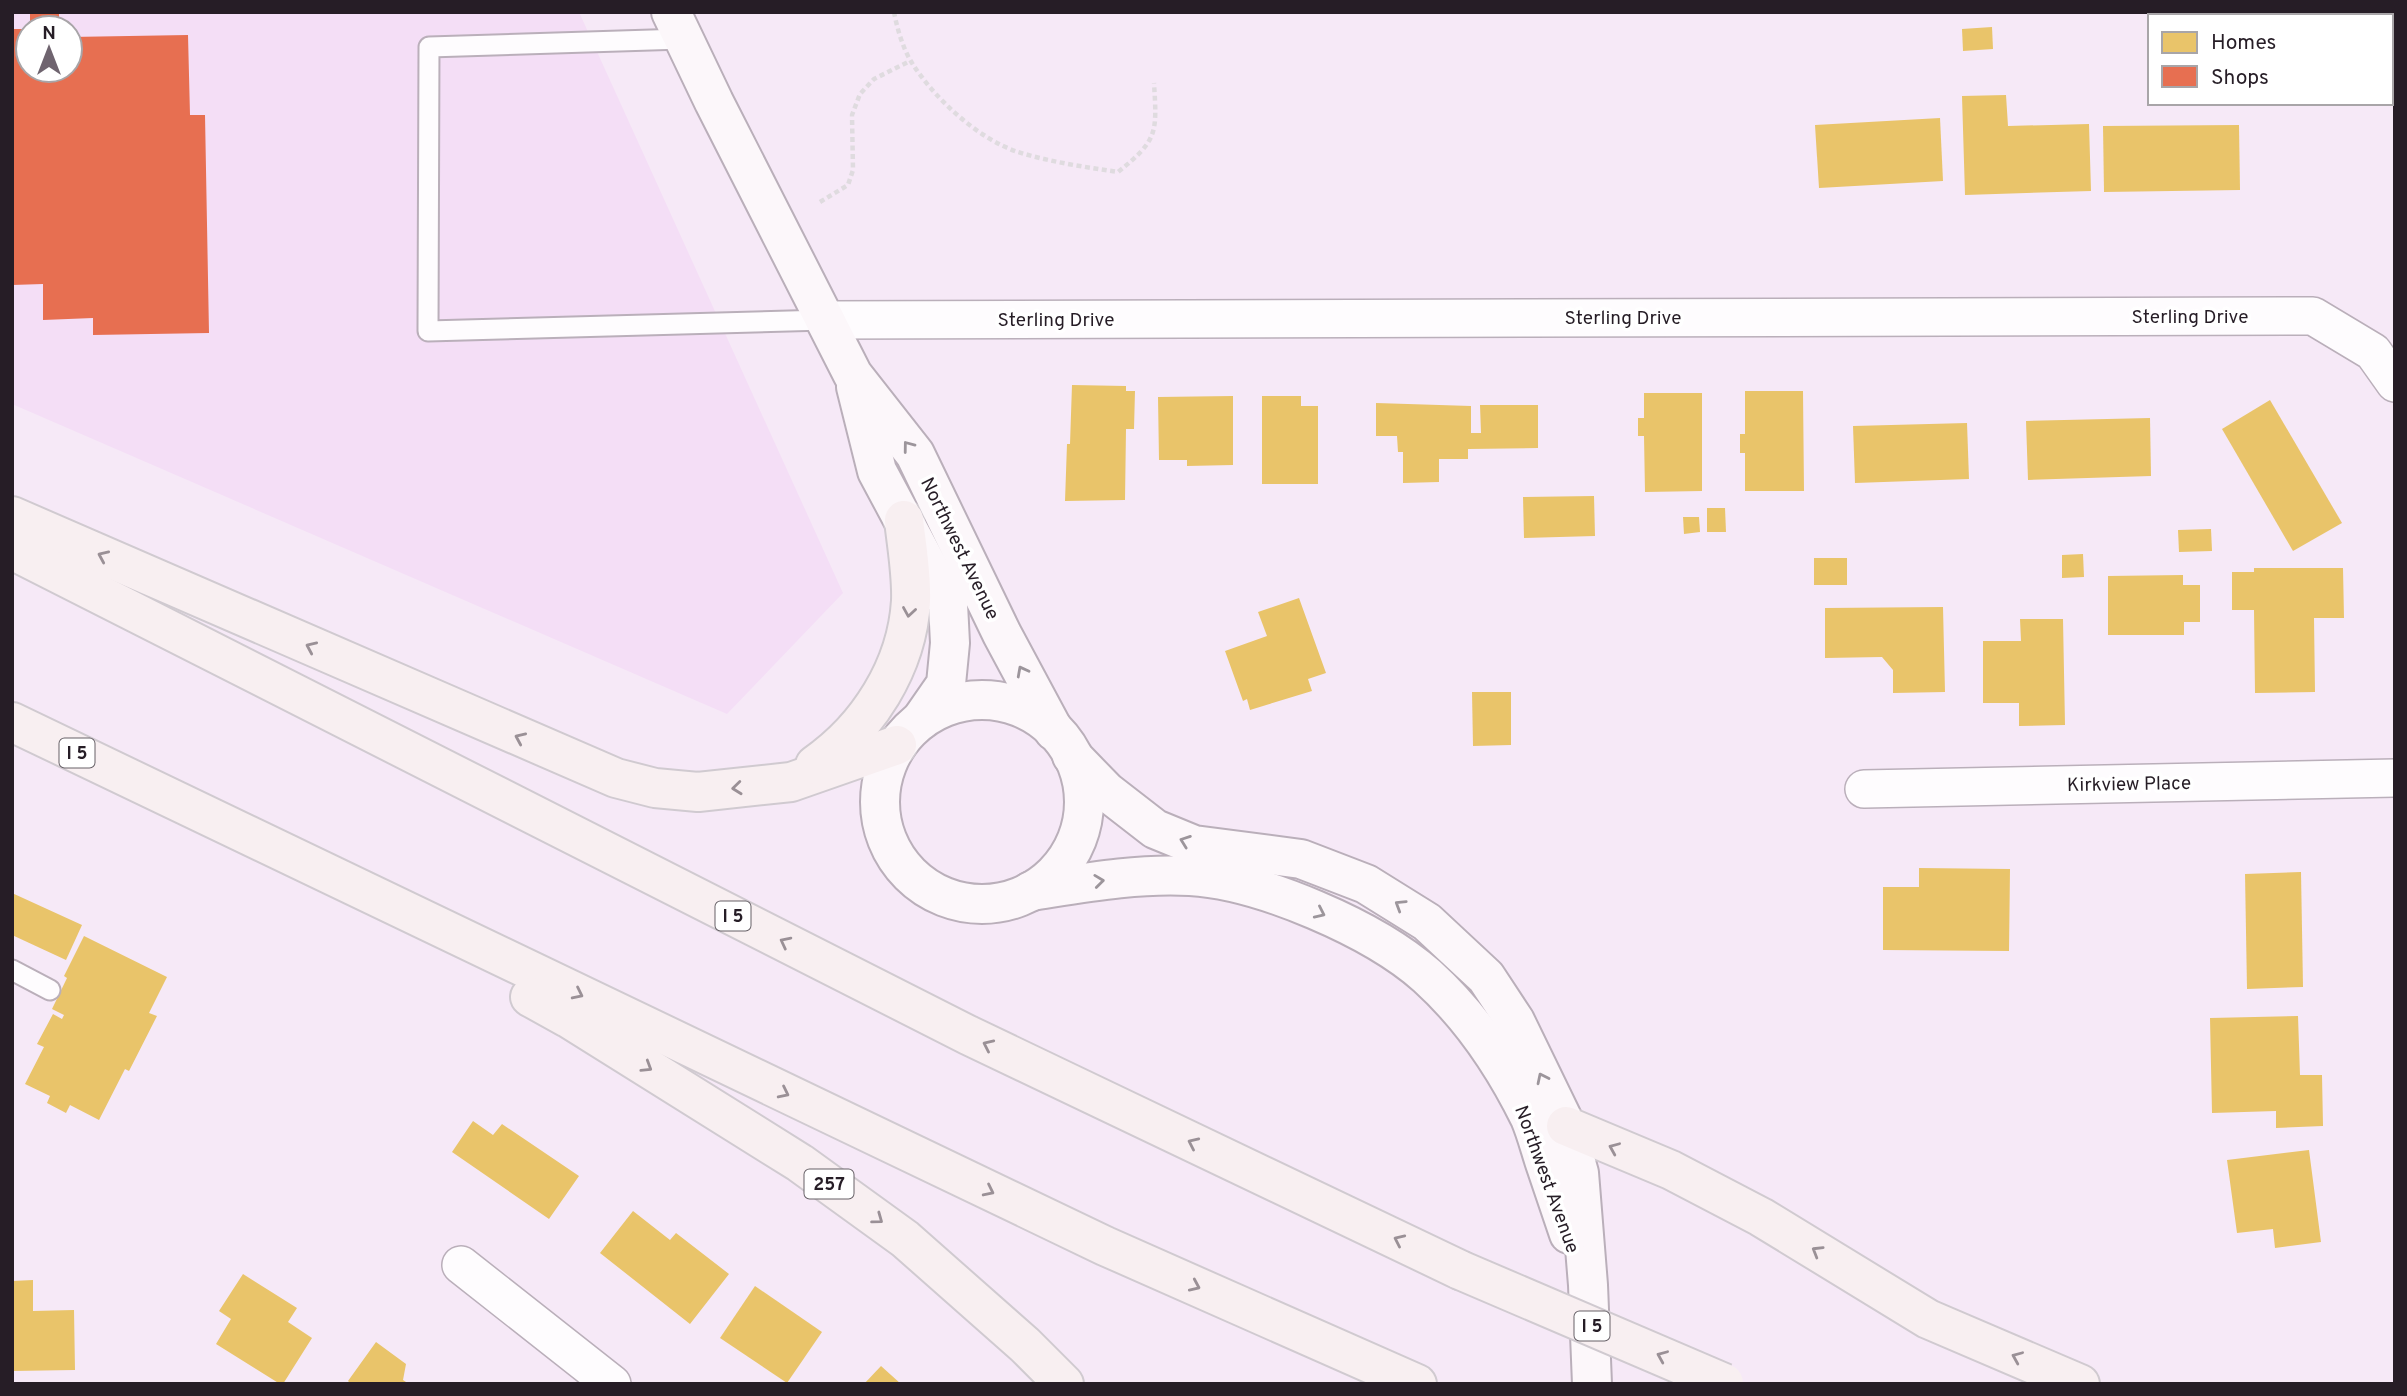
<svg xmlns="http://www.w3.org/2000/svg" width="2407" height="1396" viewBox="0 0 2407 1396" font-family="Overpass,sans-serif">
<rect width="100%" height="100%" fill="#f6e9f7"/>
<path fill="#f4def6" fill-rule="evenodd" d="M 12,12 L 579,12 L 843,593 L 727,714 L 12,404 ZM 28,28 L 70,28 L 70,70 L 28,70 Z"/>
<g fill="#e9c46a">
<polygon points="1992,27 1993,49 1963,51 1962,29"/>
<polygon points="2006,95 2008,126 2089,124 2091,191 1965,195 1962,96"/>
<polygon points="1940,118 1943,181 1819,188 1815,125"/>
<polygon points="2239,125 2240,190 2104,192 2103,126"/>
<polygon points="1072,385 1126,386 1126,391 1135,391 1134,429 1126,429 1125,500 1065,501 1067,444 1070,444"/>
<polygon points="1745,391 1803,391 1804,491 1745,491 1745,453 1740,453 1740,434 1745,434"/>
<polygon points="1644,393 1702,393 1702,491 1645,492 1644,436 1638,436 1638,418 1644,418"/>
<polygon points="1233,396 1233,465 1187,466 1187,460 1159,460 1158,397"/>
<polygon points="1262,396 1301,396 1301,406 1318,406 1318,484 1262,484"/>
<polygon points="2270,400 2342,523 2293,551 2222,429"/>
<polygon points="1376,403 1471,406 1471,433 1481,433 1480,405 1538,405 1538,448 1468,449 1468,459 1439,459 1439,482 1403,483 1403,452 1398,452 1397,436 1376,436"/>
<polygon points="2150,418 2151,476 2028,480 2026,421"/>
<polygon points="1967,423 1969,479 1855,483 1853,426"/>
<polygon points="1594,496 1595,536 1524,538 1523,497"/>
<polygon points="1707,508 1725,508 1726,532 1707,532"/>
<polygon points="1683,517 1699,517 1700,532 1684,534"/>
<polygon points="2211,529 2212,551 2179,552 2178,530"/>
<polygon points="2083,554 2084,577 2062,578 2062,555"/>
<rect x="1814" y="558" width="33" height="27"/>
<polygon points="2254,568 2343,568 2344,618 2314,618 2315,692 2255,693 2254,610 2232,610 2232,572 2254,572"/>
<polygon points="2183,575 2183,585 2200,585 2200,622 2184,622 2184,635 2108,635 2108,576"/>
<polygon points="1299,598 1326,673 1308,679 1312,691 1250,710 1247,699 1243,701 1225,651 1267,636 1258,612"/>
<polygon points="1943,607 1945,692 1893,693 1893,670 1882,657 1825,658 1825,608"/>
<polygon points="2020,619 2063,619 2065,725 2019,726 2019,703 1983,703 1983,641 2021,641"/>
<polygon points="1472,692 1511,692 1511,745 1473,746"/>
<polygon points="1919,868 2010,869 2009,951 1883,950 1883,887 1919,887"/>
<polygon points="2301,872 2303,987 2247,989 2245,874"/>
<polygon points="12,893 82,925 66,960 12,935"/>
<polygon points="84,936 167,977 149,1013 157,1016 129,1071 125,1069 99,1120 70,1105 66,1113 47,1103 50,1096 25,1084 44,1047 37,1044 53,1014 62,1019 64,1015 52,1009 67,978 64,976"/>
<polygon points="2298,1016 2300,1075 2322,1075 2323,1126 2276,1128 2276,1111 2212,1113 2210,1018"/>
<polygon points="473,1121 493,1135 502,1124 579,1176 549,1219 452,1152"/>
<polygon points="2309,1150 2321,1242 2275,1248 2273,1229 2237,1233 2227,1160"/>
<polygon points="633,1211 670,1240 676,1233 729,1274 690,1324 600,1253"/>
<polygon points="243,1274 297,1308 288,1322 312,1338 283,1384 280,1384 216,1344 231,1319 219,1311"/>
<polygon points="33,1280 33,1311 74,1310 75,1370 12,1371 12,1281"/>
<polygon points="755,1286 822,1332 787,1383 720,1338"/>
<polygon points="376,1342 406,1364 403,1380 409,1384 351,1384 348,1381"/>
<polygon points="881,1366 901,1384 864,1384"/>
</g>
<g fill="#e76f51">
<rect x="30" y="12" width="29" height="16"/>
<polygon points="12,29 28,29 28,70 70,70 70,37 188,35 190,115 205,115 209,333 93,335 93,318 43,320 43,284 12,285"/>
</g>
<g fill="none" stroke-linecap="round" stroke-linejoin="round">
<g stroke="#baafba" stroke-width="23">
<g id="lane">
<polyline points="683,39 429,47 428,331 825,320"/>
<polyline points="12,970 50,990"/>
</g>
</g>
<g stroke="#baafba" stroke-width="40">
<g id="street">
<polyline points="825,320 2313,316 2373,352 2395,383"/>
<polyline points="1864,789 2395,778"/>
<polyline points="461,1265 612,1384"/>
</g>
</g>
<g stroke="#baafba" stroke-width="42">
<g id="secondary">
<polyline points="671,12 714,102 853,375 915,454 1002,634 1054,731"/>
<polyline points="856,387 877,471 948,604 950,643 946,684 921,720"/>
<circle cx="982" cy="802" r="102"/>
<polyline points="1072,756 1106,791 1155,829 1194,845 1301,859 1366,884 1427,922 1486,977 1515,1021 1566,1126 1579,1173 1588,1285 1592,1384"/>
<path d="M 1031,891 C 1083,883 1136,873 1190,876 C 1261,880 1374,929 1427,976 C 1470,1015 1505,1067 1530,1118 C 1536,1132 1540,1148 1545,1163 C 1553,1187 1561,1210 1569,1234"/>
</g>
</g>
<g stroke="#d0cad0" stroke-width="42">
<g id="highway">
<polyline points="12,516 616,778 655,788 698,792 791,782 897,745"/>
<polyline points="12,550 968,1035 1460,1270"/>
<polyline points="12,722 1105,1246 1417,1384"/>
<path d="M 815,765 C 868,728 907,667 911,601 C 912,574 907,547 904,520"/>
<polyline points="530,997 568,1018 800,1163 905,1239 1025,1345 1064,1384"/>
<polyline points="1566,1126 1671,1170 1761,1217 1928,1319 2080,1384"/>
</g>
</g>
<g stroke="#dfdbdf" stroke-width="4.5" stroke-dasharray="5 3.5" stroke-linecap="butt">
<path d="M 894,12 C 897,28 903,49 912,63 C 934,98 978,139 1018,152 C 1050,162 1085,167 1118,172 C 1158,140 1157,133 1154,83"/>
<polyline points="820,202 848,185 853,170 852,115 860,94 874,79 910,61"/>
</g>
<use href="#lane" stroke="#fefcfe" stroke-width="19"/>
<use href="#street" stroke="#fefcfe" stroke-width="37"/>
<use href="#secondary" stroke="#fcf7fa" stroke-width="38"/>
<use href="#highway" stroke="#f8eff1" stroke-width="38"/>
<g stroke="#d0cad0" stroke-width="42" stroke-linecap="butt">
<polyline id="highway-bridge" points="1460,1270 1724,1383"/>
</g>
<use href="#highway-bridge" stroke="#f8eff1" stroke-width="38"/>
</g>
<defs><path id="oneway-chevron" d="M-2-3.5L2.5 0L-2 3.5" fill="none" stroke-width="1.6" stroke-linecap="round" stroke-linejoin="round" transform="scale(1.75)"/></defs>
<g stroke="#9c959b">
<use href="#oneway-chevron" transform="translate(908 446) rotate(-127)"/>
<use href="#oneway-chevron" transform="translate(1022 671) rotate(-118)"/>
<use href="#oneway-chevron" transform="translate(1185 841) rotate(-160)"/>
<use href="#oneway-chevron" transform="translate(1099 881) rotate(-7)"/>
<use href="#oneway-chevron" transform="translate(1400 905) rotate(-148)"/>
<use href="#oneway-chevron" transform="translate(1320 913) rotate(25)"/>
<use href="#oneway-chevron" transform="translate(1542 1078) rotate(-116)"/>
</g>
<g stroke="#9a9096">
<use href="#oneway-chevron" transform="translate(103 556) rotate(-156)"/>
<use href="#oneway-chevron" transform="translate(909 612) rotate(99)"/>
<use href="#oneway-chevron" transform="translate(311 647) rotate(-156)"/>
<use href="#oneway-chevron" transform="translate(520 738) rotate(-156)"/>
<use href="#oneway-chevron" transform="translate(737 788) rotate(174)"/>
<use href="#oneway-chevron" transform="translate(785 942) rotate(-153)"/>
<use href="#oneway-chevron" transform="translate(578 994) rotate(26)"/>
<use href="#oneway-chevron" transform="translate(988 1045) rotate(-155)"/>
<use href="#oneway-chevron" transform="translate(647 1067) rotate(32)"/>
<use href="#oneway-chevron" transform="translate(784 1093) rotate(26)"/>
<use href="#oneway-chevron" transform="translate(1193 1143) rotate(-155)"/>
<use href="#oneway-chevron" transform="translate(1614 1148) rotate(-157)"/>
<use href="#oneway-chevron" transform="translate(989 1191) rotate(26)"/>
<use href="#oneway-chevron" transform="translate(878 1219) rotate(36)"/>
<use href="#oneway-chevron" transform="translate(1399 1240) rotate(-155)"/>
<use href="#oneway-chevron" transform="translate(1817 1251) rotate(-149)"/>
<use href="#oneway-chevron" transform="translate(1195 1286) rotate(24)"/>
<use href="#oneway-chevron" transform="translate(1662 1356) rotate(-157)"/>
<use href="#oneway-chevron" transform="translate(2017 1357) rotate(-157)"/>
</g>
<g text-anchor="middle" stroke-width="7" stroke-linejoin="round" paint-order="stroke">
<g fill="#fff" stroke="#676167" stroke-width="2">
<rect x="59.5" y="738.5" width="35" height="29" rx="5"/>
<rect x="715.5" y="901.5" width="35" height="29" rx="5"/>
<rect x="804.5" y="1169.5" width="49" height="29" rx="5"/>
<rect x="1574.5" y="1311.5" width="35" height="29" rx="5"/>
</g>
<g font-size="18" font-weight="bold" fill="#261d26">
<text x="77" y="759">I 5</text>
<text x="733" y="922">I 5</text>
<text x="829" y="1190">257</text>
<text x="1592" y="1332">I 5</text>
</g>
<g font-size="19" fill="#261d26" stroke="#fff">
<text x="2190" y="323">Sterling Drive</text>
<text x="1623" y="324">Sterling Drive</text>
<text x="1056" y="326">Sterling Drive</text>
<text transform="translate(961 548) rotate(64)" y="7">Northwest Avenue</text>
<text transform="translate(2129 783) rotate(-1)" y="7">Kirkview Place</text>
<text transform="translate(1548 1179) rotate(70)" y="7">Northwest Avenue</text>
</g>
</g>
<rect width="2407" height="1396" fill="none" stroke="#261d26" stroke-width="28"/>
<rect x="2148" y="14" width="245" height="91" fill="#ffffff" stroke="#a8a5a8" stroke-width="2"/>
<rect x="2162" y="32" width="35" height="21" fill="#e9c46a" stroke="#a8a5a8" stroke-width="2"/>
<text x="2211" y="49" font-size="21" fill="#261d26">Homes</text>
<rect x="2162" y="66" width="35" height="21" fill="#e76f51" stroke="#a8a5a8" stroke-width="2"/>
<text x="2211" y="84" font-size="21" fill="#261d26">Shops</text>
<g transform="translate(49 49)"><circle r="33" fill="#ffffff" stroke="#a8a5a8" stroke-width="2"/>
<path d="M0-5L12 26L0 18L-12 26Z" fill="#6f646f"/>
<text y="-10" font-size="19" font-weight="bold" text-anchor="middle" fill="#261d26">N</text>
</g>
</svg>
